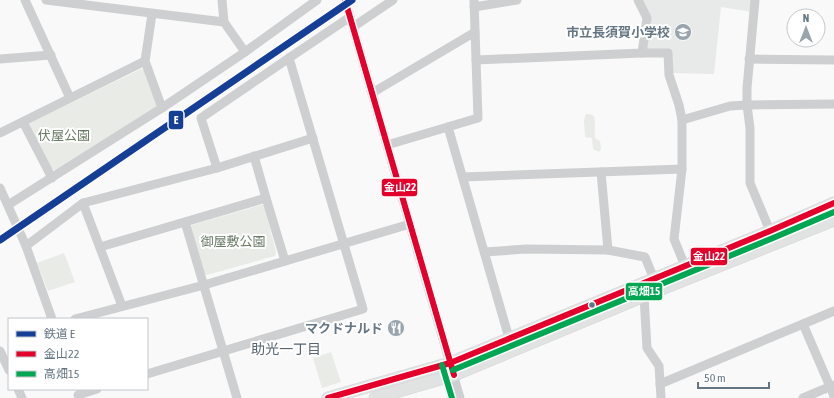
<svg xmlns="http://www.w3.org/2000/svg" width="834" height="398" viewBox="0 0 834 398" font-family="'Asap Condensed','Noto Sans JP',sans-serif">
<rect width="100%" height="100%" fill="#f9f9f9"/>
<polygon fill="#e8e9e9" points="642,0 753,0 752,12 721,7 714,74 671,73 672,52 648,51 646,47"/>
<g fill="#e8ebe6">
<polygon points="141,69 145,70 157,107 55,170 51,169 29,127 30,123"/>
<path d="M 586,114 L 589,114 L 594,116 C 596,123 594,130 595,138 L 600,141 L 601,149 L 599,152 L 593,149 L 592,138 L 585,137 L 584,120 Z"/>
<polygon points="261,205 264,205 276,252 275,256 207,275 204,275 190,229 192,225"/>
<polygon points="64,253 75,282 48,291 37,263"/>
<polygon points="331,352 341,382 322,388 313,358"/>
</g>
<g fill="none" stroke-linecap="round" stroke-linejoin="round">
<g stroke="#d5d6d7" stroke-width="13">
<g id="major">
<polyline points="328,398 450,363 770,231 834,203"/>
<polyline points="375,398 454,375 644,296 834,220"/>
</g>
</g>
<g stroke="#cecfd0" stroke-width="9">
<polyline points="25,0 70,98"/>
<polyline points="46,0 224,22"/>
<polyline points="222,0 224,22 245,52 317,0"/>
<polyline points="345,0 460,398"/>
<polyline points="638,0 647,18 642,53"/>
<polyline points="755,0 747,88 747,105 750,128 750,183 770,231"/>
<polyline points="474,7 517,0"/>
<polyline points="353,27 393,0"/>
<polyline points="0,59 51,55"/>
<polyline points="749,59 834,60"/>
<polyline points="476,60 642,53 668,53 669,75 679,105 682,120 682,169 674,239 685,266"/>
<polyline points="372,93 475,32"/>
<polyline points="162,108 245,52"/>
<polyline points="682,120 730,106 747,105 834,104"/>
<polyline points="23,122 52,178"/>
<polyline points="448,127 509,338"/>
<polyline points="0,133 145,61"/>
<polyline points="387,145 478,118 474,0"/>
<polyline points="254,156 266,198"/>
<polyline points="217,168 201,118 289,58"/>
<polyline points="463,177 682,169"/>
<polyline points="0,188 26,246 52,319"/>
<polyline points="8,205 162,108 145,61 152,14"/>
<polyline points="185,222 237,398"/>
<polyline points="26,246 83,203"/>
<polyline points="100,247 266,198 285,261"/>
<polyline points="608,250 645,257 654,279"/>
<polyline points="485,252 526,249 608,250 601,172"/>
<polyline points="644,296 647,348 659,366 661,398"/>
<polyline points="122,306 83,203 217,168 313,138"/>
<polyline points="75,319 204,285 410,224"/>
<polyline points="803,324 834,396"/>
<polyline points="0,351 9,370"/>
<polyline points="147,374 363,309 289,58 350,17"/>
<polyline points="660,384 834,311"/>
<polyline points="18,389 22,398"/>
<polyline points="78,395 97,389"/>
<polyline points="803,398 834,385"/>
</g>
<use href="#major" stroke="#e1e2e2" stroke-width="12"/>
<g stroke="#fff" stroke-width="9">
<g id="bus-1">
<polyline points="345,0 454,375"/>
<polyline points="328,398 450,363 770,231 834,203"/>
</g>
</g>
<g stroke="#fff" stroke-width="9">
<g id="bus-2">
<polyline points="442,365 452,398"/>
<polyline points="453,370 773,238 834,212"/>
</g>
</g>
<use href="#bus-1" stroke="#e4002b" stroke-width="6"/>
<use href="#bus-2" stroke="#00a651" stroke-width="6"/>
<g stroke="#fff" stroke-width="10">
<polyline id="rail-1" points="0,240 352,0"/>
</g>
<use href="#rail-1" stroke="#153f97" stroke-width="7"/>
</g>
<defs>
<g id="school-disc" transform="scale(0.9)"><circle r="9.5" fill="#99a4ac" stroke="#fff"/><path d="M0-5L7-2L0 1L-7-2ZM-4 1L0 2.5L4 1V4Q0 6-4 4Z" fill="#fff"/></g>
<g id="restaurant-disc" transform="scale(0.9)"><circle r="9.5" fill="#99a4ac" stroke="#fff"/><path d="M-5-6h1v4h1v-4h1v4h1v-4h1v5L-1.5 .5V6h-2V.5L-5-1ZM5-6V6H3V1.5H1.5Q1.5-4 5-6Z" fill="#fff"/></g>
</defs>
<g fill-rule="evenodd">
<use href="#school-disc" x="683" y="32"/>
<use href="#restaurant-disc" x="396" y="328"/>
</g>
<circle fill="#657683" stroke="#fff" stroke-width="1.5" cx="592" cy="305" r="3.5"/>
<g text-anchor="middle" stroke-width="4" stroke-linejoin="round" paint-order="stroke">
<g font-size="13" font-weight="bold" fill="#657683" stroke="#fff" text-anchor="end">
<text x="670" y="37">市立長須賀小学校</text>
<text x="383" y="333">マクドナルド</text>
</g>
<g font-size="13" fill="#687a64" stroke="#fff">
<text x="64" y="140">伏屋公園</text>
<text x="233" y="246">御屋敷公園</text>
</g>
<g font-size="14" fill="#57646e" stroke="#fff">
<text x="286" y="354">助光一丁目</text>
</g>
</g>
<g stroke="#fff" stroke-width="1.5">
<rect x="168" y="110" width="16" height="20" rx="4" fill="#153f97"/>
<rect x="381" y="178" width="37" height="19" rx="4" fill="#e4002b"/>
<rect x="690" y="247" width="38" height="19" rx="4" fill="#e4002b"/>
<rect x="625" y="282" width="38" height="19" rx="4" fill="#00a651"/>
</g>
<g font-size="11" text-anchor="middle" font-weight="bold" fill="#fff">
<text x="176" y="124">E</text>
<text x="400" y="191">金山22</text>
<text x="709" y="260">金山22</text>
<text x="644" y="295">高畑15</text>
</g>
<rect x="8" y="318" width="140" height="72" fill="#ffffff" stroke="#c1c8cd"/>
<rect x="16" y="331" width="20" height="6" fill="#153f97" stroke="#c1c8cd"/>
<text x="44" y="338" font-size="12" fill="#657683">鉄道 E</text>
<rect x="16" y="351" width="20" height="6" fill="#e4002b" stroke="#c1c8cd"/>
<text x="44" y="358" font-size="12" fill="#657683">金山22</text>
<rect x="16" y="371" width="20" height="6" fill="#00a651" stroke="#c1c8cd"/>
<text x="44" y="378" font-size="12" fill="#657683">高畑15</text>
<g transform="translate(806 28)"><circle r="19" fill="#ffffff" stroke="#c1c8cd"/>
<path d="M0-3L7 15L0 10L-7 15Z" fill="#99a4ac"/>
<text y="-6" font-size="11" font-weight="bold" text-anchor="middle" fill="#657683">N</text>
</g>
<path d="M698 382v6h71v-6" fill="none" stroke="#657683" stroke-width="2"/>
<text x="704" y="382" font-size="12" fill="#657683" stroke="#ffffff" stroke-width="3" paint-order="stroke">50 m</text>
</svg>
